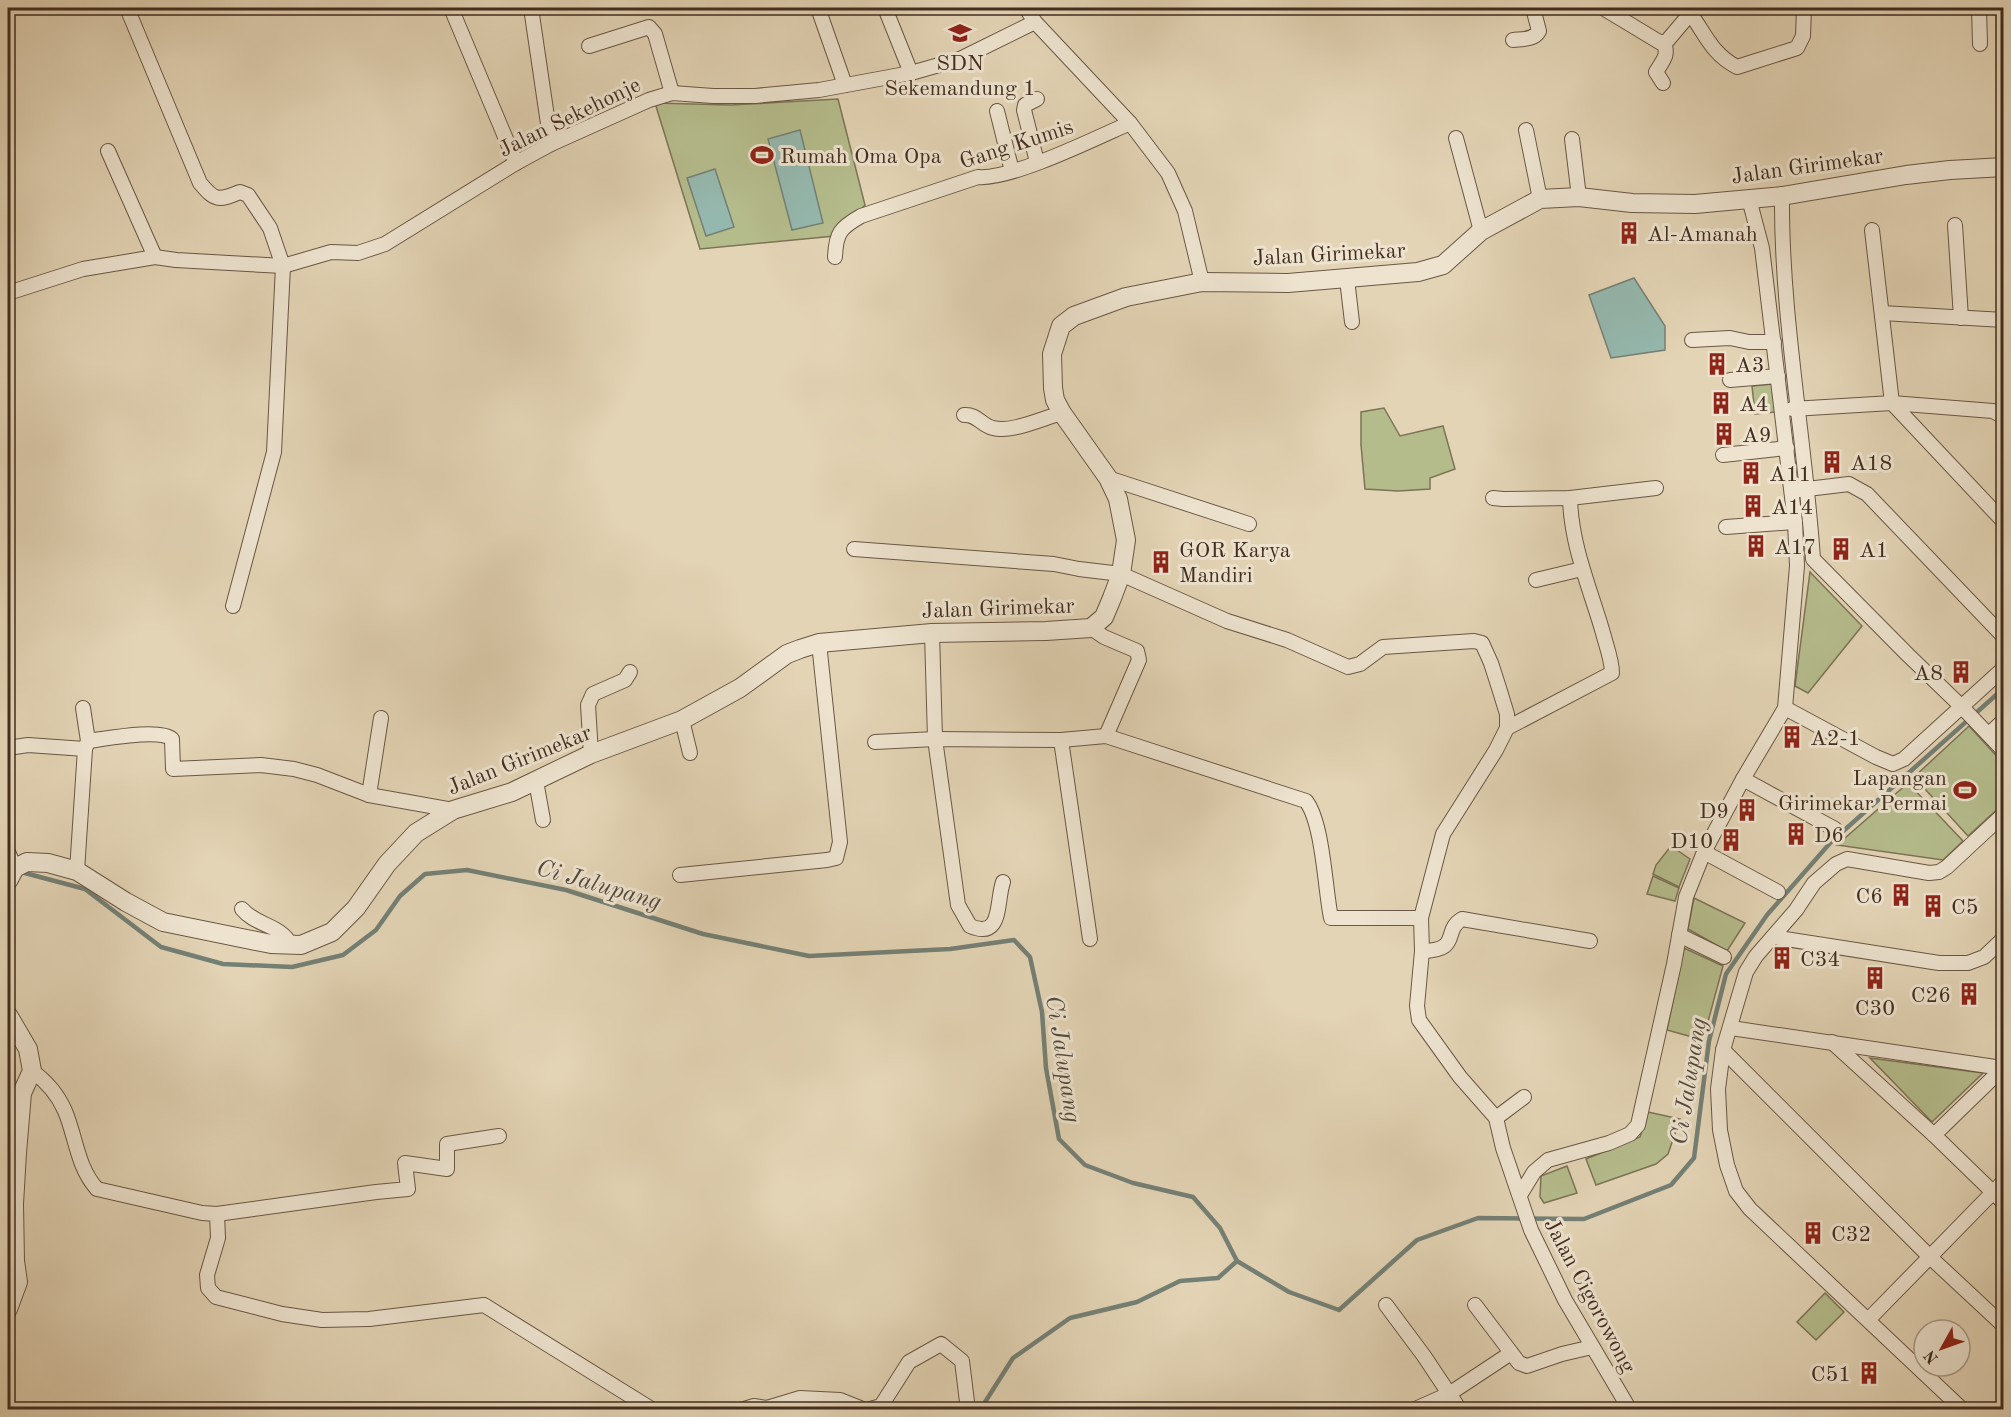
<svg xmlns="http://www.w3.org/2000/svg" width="2011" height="1417" viewBox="0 0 2011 1417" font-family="'Old Standard TT',serif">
<rect width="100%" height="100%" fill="#e3d4b5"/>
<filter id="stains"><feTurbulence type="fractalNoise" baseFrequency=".00333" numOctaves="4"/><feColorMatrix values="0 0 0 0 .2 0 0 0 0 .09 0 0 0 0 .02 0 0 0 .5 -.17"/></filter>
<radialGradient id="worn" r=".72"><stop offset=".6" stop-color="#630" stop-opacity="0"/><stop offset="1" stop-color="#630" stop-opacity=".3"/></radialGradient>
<g fill="#b5bc8c" stroke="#7c7456" stroke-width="1.5">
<polygon points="838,99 865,205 835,236 700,249 655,103 731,105"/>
<polygon points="1772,384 1775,412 1755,414 1752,386"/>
<polygon points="1384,408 1400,436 1443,426 1455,469 1430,478 1430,489 1398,491 1365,489 1361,445 1361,412"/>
<polygon points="1810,572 1862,626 1808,693 1795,686"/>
<polygon points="1969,726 2003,763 2004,803 1968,836 1914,777"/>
<polygon points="1908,783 1963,841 1943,860 1837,845"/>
<polygon points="1671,846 1690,859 1679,887 1653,874 1656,865"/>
<polygon points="1653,876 1679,888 1675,901 1647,894"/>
<polygon points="1694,898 1745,923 1727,951 1688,929"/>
<polygon points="1684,948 1723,966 1703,1040 1667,1030"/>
<polygon points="1870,1058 1983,1073 1932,1122"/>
<polygon points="1648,1112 1680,1119 1668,1154 1656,1164 1596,1185 1586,1159 1640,1137"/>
<polygon points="1567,1166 1577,1193 1544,1203 1540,1197 1541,1176"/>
<polygon points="1825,1293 1844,1312 1816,1340 1797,1322"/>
</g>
<g fill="#95b8ae" stroke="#748075" stroke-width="1.5">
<polygon points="800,130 823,223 792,230 768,139"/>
<polygon points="715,169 734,227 706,236 687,178"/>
<polygon points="1634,278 1665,326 1665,350 1611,358 1589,295"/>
</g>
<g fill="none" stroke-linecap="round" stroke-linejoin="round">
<g stroke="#748075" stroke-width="4.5">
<polyline points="21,872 85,889 161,947 223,964 292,967 343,955 376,930 400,896 425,874 467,870 566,890 703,934 809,956 950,949 1014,940 1030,957 1042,1012 1046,1068 1059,1139 1085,1165 1133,1183 1193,1197 1220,1228 1237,1261 1289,1292 1339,1310 1417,1240 1478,1218 1584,1219 1671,1185 1694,1158 1709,1041 1726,974 1767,915 1831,842 2004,688"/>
<polyline points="980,1410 1013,1358 1070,1318 1137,1302 1180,1281 1218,1278 1237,1261"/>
</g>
<g stroke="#6a5744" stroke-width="16">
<g id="minor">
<path d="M 127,8 L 200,183 C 215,201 218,201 240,192 L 248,195 L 270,228 L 283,266 L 274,452 L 233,606"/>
<polyline points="451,8 516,163"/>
<polyline points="531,8 551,144"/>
<polyline points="818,8 845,85"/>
<polyline points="885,8 911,73"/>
<polyline points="1026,8 1035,22 1130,123 1168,173 1185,211 1202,282"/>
<polyline points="1603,8 1661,43 1667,41 1695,8"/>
<polyline points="1979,8 1980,44"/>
<path d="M 1690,13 C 1706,35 1712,54 1737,67 L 1797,48 L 1803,36 L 1804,8"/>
<path d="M 1513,40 C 1522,39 1534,40 1539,31 L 1533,8"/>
<polyline points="589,46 649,27 655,34 672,93"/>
<path d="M 1663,83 L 1656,72 C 1663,60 1669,56 1664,43"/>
<polyline points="1037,99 1025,105 1024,110 1037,162"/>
<polyline points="997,111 1012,171"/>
<polyline points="1526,130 1540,199"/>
<polyline points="1456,138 1481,231"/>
<polyline points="1572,139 1579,197"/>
<polyline points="108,151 155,257"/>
<path d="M 1782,196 C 1781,317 1805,438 1813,559 L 1908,655 L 1962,707 L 2004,751"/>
<polyline points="1955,225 1961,318"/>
<polyline points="1872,230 1892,403"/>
<path d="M 835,257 C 836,233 840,228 861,216 L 978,177 C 1011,180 1096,138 1130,123"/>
<polyline points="1347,279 1352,322"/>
<polyline points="8,293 83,269 155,257 176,260 283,266 331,252 358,253 385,244 516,163 551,144 649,100 672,93 713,96 755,96 819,90 911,73 960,59 1035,22"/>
<polyline points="1882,313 2004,320"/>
<polyline points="1692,340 1730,338 1749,342 1774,342"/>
<polyline points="1730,380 1778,376"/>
<polyline points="1892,403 2004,522"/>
<polyline points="1792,409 1892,403 1993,411 2004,417"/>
<path d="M 964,415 C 977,414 981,425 993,428 C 1012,433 1043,418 1062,413"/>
<polyline points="1723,455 1787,448"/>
<polyline points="1108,478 1249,524"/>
<polyline points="1799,490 1849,484 1867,494 2004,637"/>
<polyline points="1493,498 1503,499 1570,498 1656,488"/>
<polyline points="1726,527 1795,522"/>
<polyline points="854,549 1054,564 1079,569 1121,574 1227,621 1287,640 1348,667 1360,664 1383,647 1474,641 1482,643 1491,663 1499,688 1507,714 1507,728 1496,750 1443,834 1421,918"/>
<polyline points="1536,580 1582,569"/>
<polyline points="1091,628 1104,637 1137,651 1139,660 1106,736"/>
<path d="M 932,633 L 935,739 L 958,905 L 970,926 C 1003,940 996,902 1003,882"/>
<polyline points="1785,708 1876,757 1893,764 1904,759 2004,668"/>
<polyline points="682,720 690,753"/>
<path d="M 1507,728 L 1612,673 C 1612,660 1606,645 1603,633 C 1590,588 1571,545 1570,498"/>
<polyline points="1989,734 2004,720"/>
<polyline points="1061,740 1090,939"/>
<path d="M 88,741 C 105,739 159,728 172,739 L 173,769 L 261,765 L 294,769 L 317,775 L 369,795 L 453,810"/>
<path d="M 875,742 L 935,739 L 1061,740 L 1106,736 L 1306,801 C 1323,823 1325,889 1331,918 L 1421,918 L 1422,951 L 1417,1006 L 1419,1020 L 1460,1077 L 1496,1118 L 1503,1148 L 1531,1230 L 1565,1300 L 1630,1410"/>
<polyline points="8,748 28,745 85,749"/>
<polyline points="591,754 588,705 593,694 625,680 630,672"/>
<polyline points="1743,779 1835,829"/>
<polyline points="536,781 543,820"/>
<polyline points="369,795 381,718"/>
<polyline points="8,852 15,868"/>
<polyline points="1704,852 1778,892"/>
<polyline points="77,871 85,749 88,741 83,708"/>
<polyline points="680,875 827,860 836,858 840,842 819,643"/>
<path d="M 242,909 C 256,926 280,924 291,945"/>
<polyline points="1679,935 1724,957"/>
<polyline points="1773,937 1939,963 1968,963 1984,957 2004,938"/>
<path d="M 1422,951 C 1462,950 1442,931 1462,919 L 1590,941"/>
<polyline points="1731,1028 2002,1068"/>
<polyline points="1832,1042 1934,1135 2004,1203"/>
<polyline points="1723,1050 1930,1257 2004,1326"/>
<path d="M 32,1071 C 46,1081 58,1095 65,1111 C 76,1137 77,1167 97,1189 L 202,1213 L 217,1214 L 218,1238 L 207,1275 L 208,1288 L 216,1297 L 282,1314 L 322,1320 L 369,1319 L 484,1305 L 653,1410"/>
<polyline points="1496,1118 1524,1097"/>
<polyline points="1934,1135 2004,1067"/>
<polyline points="1520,1195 1534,1172 1548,1160 1609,1143 1630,1134 1638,1125 1674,964 1686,897 1704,852 1743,779 1785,708 1797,566 1795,522 1762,248 1749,199"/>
<polyline points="217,1214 376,1192 408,1189 405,1163 447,1169 447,1144 499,1136"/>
<polyline points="1386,1305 1424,1356 1460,1410"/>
<polyline points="1475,1305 1519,1363 1527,1366 1562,1354 1592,1347"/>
<polyline points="1869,1319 2004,1181"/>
<polyline points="741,1410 754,1406 767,1408 800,1398 840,1400 865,1410"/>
<polyline points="867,1410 881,1406 909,1362 941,1344 962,1361 968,1410"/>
<polyline points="1413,1410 1449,1394 1511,1353"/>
<polyline points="1963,1410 1750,1209 1736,1191 1727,1165 1720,1130 1718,1089 1723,1050 1746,972 1756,956 1796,910 1814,883 1836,864 1847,859 1929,873 1939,872 1947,867 2004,814"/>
</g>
</g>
<g stroke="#6a5744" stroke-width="20">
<g id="tertiary">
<polyline points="8,881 15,868 27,862 48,863 77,871 126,902 163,922 271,944 301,945 332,932 356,908 387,864 416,833 453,810 512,792 591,754 682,720 740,688 787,654 800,649 819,643 932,633 1046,631 1091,628 1104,617 1112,598 1121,574 1126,540 1118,499 1108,478 1062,413 1055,400 1053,388 1052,354 1061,326 1074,316 1126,297 1202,282 1288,283 1418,272 1443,265 1481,231 1540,199 1579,197 1632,203 1695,204 1782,196 1906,175 1950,170 2004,167"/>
<polyline points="8,1015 28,1049 32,1071 22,1093 17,1153 14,1204 15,1261 18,1282 8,1309"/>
</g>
</g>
<use href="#minor" stroke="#ede3cf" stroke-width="14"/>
<use href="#tertiary" stroke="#ede3cf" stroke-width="18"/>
</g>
<defs>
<g id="school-bare" transform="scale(1.8)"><path d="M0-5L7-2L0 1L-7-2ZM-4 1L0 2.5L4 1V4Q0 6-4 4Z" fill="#8f2418" stroke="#ede3cf" stroke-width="2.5" paint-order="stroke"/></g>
<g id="stadium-bare" transform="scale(1.8)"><path d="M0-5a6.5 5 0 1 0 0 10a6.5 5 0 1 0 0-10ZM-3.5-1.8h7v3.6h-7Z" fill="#8f2418" stroke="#ede3cf" stroke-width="2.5" paint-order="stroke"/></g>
<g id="building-bare" transform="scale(1.8)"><path d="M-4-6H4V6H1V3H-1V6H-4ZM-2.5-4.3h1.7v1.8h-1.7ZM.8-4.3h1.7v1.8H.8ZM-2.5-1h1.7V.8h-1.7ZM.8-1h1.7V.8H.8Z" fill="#8f2418" stroke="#ede3cf" stroke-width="2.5" paint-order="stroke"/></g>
</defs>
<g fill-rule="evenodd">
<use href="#school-bare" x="960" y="33"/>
<use href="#stadium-bare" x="762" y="155"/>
<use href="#building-bare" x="1629" y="233"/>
<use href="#building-bare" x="1717" y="364"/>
<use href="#building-bare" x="1721" y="403"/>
<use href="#building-bare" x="1724" y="434"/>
<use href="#building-bare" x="1832" y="462"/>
<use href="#building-bare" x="1751" y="473"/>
<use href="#building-bare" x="1753" y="506"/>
<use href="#building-bare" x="1756" y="546"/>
<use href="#building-bare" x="1841" y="549"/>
<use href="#building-bare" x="1161" y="562"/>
<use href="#building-bare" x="1961" y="672"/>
<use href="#building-bare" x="1792" y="737"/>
<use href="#stadium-bare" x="1965" y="790"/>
<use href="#building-bare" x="1747" y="810"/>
<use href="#building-bare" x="1796" y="834"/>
<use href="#building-bare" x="1731" y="840"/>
<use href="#building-bare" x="1901" y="895"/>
<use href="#building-bare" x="1933" y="906"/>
<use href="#building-bare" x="1782" y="958"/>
<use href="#building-bare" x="1875" y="978"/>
<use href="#building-bare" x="1969" y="994"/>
<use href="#building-bare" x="1813" y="1233"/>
<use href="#building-bare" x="1869" y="1373"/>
</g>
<g text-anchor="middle" stroke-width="6" stroke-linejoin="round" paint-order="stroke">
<g font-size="22" fill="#422d1f" stroke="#ede3cf" text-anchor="start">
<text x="960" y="70" text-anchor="middle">SDN<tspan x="960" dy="25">Sekemandung 1</tspan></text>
<text x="780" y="163">Rumah Oma Opa</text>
<text x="1647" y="241">Al-Amanah</text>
<text x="1735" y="372">A3</text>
<text x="1739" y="411">A4</text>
<text x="1742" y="442">A9</text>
<text x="1850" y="470">A18</text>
<text x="1769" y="481">A11</text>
<text x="1771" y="514">A14</text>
<text x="1774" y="554">A17</text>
<text x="1179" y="557">GOR Karya<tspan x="1179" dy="25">Mandiri</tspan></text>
<text x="1859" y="557">A1</text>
<text x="1943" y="680" text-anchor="end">A8</text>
<text x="1810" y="745">A2-1</text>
<text x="1947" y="785" text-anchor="end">Lapangan<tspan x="1947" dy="25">Girimekar Permai</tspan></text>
<text x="1729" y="818" text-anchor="end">D9</text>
<text x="1814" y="842">D6</text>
<text x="1713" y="848" text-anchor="end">D10</text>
<text x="1883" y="903" text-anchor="end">C6</text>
<text x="1951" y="914">C5</text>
<text x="1800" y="966">C34</text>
<text x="1951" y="1002" text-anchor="end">C26</text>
<text x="1875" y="1015" text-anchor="middle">C30</text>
<text x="1831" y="1241">C32</text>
<text x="1851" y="1381" text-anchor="end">C51</text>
</g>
<g font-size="22" fill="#422d1f" stroke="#ede3cf">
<text transform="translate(569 116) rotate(-26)" y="8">Jalan Sekehonje</text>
<text transform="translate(1016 143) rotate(-18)" y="8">Gang Kumis</text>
<text transform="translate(1807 165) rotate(-8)" y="8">Jalan Girimekar</text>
<text transform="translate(1329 253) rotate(-3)" y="8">Jalan Girimekar</text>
<text transform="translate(998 607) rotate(-2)" y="8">Jalan Girimekar</text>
<text transform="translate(519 759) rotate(-22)" y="8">Jalan Girimekar</text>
<text transform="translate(1591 1295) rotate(62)" y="8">Jalan Cigorowong</text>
</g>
<g font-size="24" font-style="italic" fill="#53493c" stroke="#ede3cf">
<text transform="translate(599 884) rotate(16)" y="8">Ci Jalupang</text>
<text transform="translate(1064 1059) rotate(81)" y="8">Ci Jalupang</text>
<text transform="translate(1688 1081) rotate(-81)" y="8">Ci Jalupang</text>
</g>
</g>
<rect width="2011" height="1417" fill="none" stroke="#e3d4b5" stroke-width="30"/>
<rect x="9" y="9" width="1993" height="1399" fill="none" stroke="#422d1f" stroke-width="3"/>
<rect x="15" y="15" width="1981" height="1387" fill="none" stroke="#422d1f" stroke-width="1.5"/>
<g transform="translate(1942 1348) rotate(230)"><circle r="28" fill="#ede3cf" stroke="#a99a89" stroke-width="1.5"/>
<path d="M0-4.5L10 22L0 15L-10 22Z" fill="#8f2418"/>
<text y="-9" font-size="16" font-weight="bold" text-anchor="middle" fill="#422d1f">N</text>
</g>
<rect width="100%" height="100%" filter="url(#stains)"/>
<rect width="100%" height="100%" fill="url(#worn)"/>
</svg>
